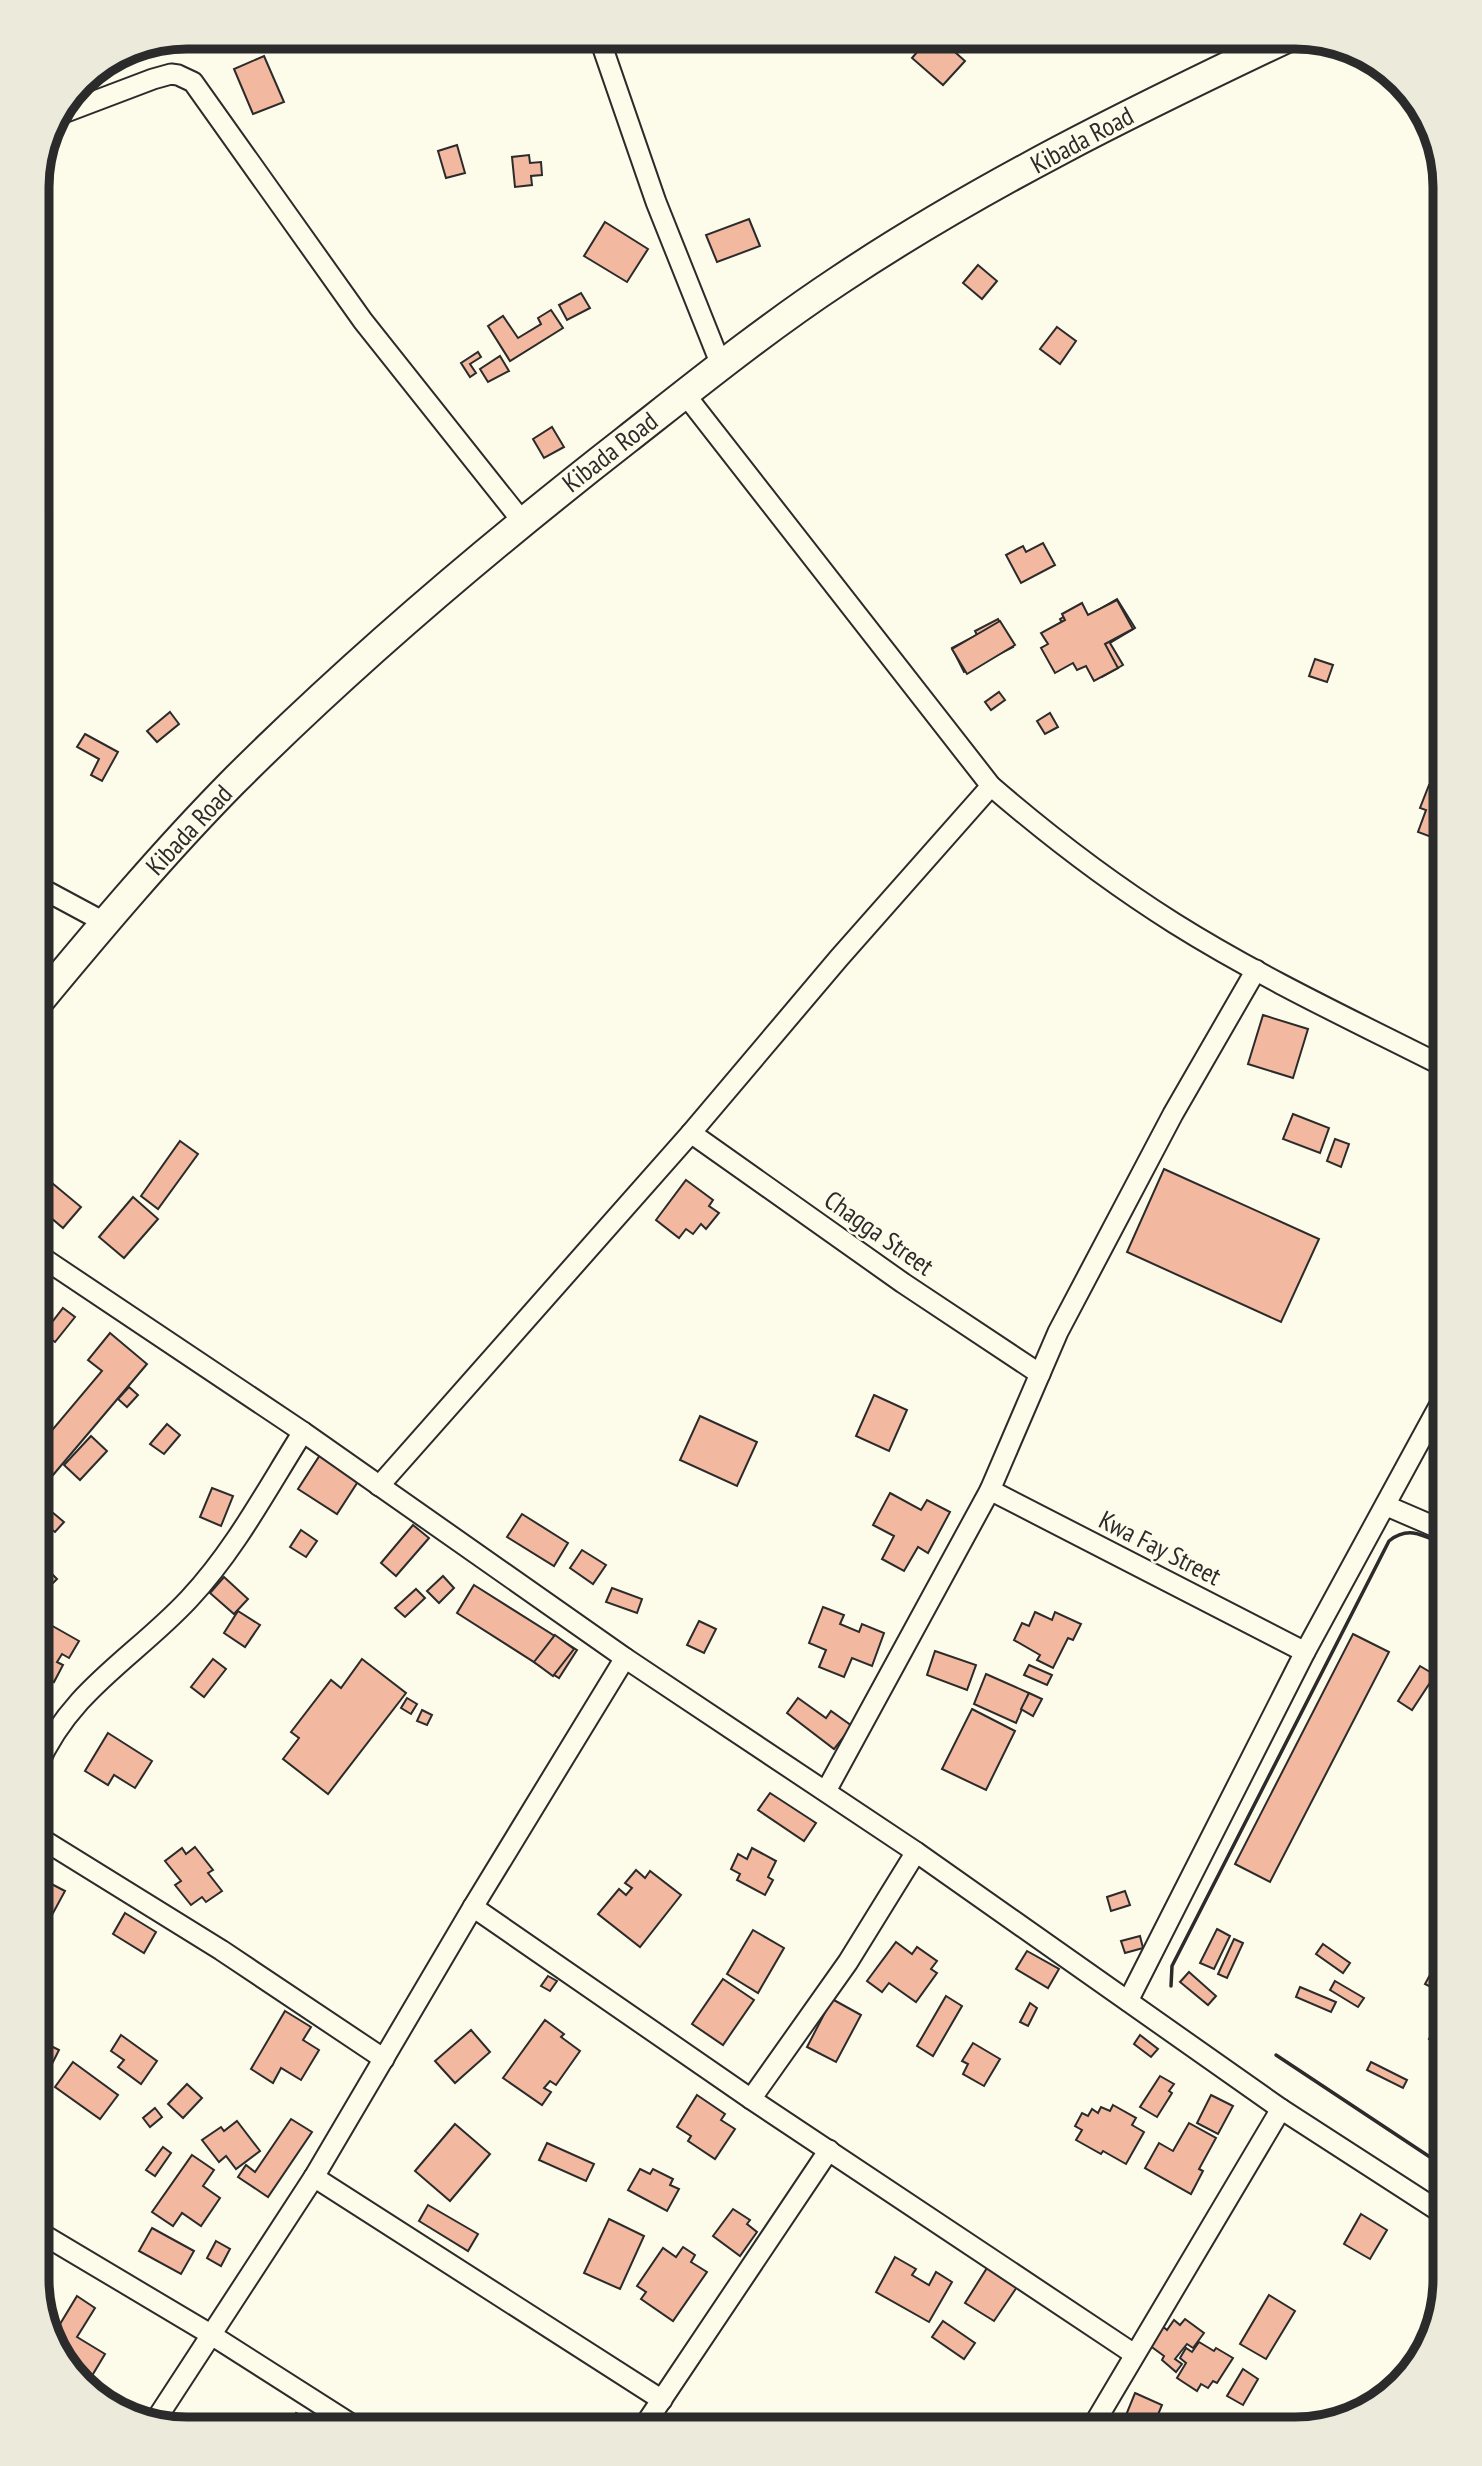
<svg xmlns="http://www.w3.org/2000/svg" width="1482" height="2466" viewBox="0 0 1482 2466" font-family="'PT Sans Narrow',sans-serif">
<rect width="100%" height="100%" fill="#fdfbea"/>
<g fill="#f2b8a0" stroke="#2b2b2b" stroke-width="2">
<polygon points="930,37 938,37 965,61 943,85 912,58"/>
<polygon points="264,56 284,102 253,114 234,69"/>
<polygon points="457,145 465,173 446,178 438,151"/>
<polygon points="529,155 530,163 541,162 542,175 531,176 532,185 515,187 512,157"/>
<polygon points="749,219 760,246 717,262 706,235"/>
<polygon points="605,222 648,249 627,282 584,256"/>
<polygon points="978,265 997,281 982,299 963,283"/>
<polygon points="581,293 590,308 567,320 559,305"/>
<polygon points="551,310 563,328 510,361 488,326 503,316 518,338 541,324 538,318"/>
<polygon points="1057,327 1076,341 1060,364 1040,349"/>
<polygon points="478,352 481,357 470,364 476,373 470,377 461,363"/>
<polygon points="500,356 509,371 488,382 480,369"/>
<polygon points="552,427 564,447 544,458 533,439"/>
<polygon points="1043,543 1055,565 1021,583 1006,555 1023,546 1026,552"/>
<polygon points="1117,599 1135,628 1110,643 1123,665 1102,677 1074,631 1068,634 1060,619 1080,607 1086,617"/>
<polygon points="1117,600 1133,629 1105,644 1118,668 1094,681 1086,666 1077,670 1073,663 1055,673 1041,648 1048,644 1041,633 1065,620 1062,614 1082,603 1088,615"/>
<polygon points="998,619 1013,647 964,672 952,648 977,635 975,631"/>
<polygon points="1000,621 1015,645 967,674 952,649"/>
<polygon points="1315,659 1333,665 1327,682 1309,676"/>
<polygon points="999,692 1005,700 991,710 985,702"/>
<polygon points="170,712 179,724 157,742 147,731"/>
<polygon points="1050,713 1058,727 1045,734 1037,721"/>
<polygon points="85,734 118,752 102,781 91,775 99,759 77,747"/>
<polygon points="1429,785 1445,791 1445,842 1418,832 1426,810 1420,808"/>
<polygon points="1263,1015 1308,1029 1293,1078 1248,1064"/>
<polygon points="1293,1114 1329,1128 1320,1153 1283,1139"/>
<polygon points="1335,1139 1349,1144 1341,1167 1327,1161"/>
<polygon points="180,1141 198,1154 158,1209 141,1196"/>
<polygon points="1164,1169 1319,1239 1281,1322 1127,1252"/>
<polygon points="686,1180 713,1200 709,1206 719,1213 706,1229 701,1224 693,1234 686,1229 679,1238 656,1220"/>
<polygon points="52,1183 81,1207 63,1228 37,1206 37,1201"/>
<polygon points="133,1197 158,1219 124,1258 99,1237"/>
<polygon points="63,1308 75,1317 55,1342 43,1334"/>
<polygon points="110,1333 147,1364 37,1494 37,1448 102,1371 88,1360"/>
<polygon points="129,1387 138,1395 127,1407 118,1399"/>
<polygon points="874,1395 907,1410 889,1451 856,1436"/>
<polygon points="700,1416 757,1442 737,1486 680,1460"/>
<polygon points="167,1424 180,1435 164,1454 150,1444"/>
<polygon points="91,1436 107,1451 80,1480 64,1465"/>
<polygon points="320,1455 359,1480 337,1514 298,1489"/>
<polygon points="212,1488 233,1496 221,1526 200,1517"/>
<polygon points="890,1493 921,1510 927,1500 950,1512 928,1553 918,1547 904,1571 882,1559 894,1536 873,1525"/>
<polygon points="52,1512 64,1522 55,1532 43,1523"/>
<polygon points="522,1514 568,1543 554,1566 507,1537"/>
<polygon points="413,1525 429,1538 396,1576 381,1563"/>
<polygon points="301,1530 317,1541 306,1557 290,1547"/>
<polygon points="582,1550 606,1565 593,1584 570,1568"/>
<polygon points="37,1559 57,1579 37,1599"/>
<polygon points="443,1576 454,1588 439,1603 427,1591"/>
<polygon points="224,1577 248,1599 234,1614 210,1593"/>
<polygon points="474,1585 577,1650 559,1678 457,1613"/>
<polygon points="612,1588 642,1599 637,1613 606,1602"/>
<polygon points="416,1589 425,1598 405,1617 395,1608"/>
<polygon points="823,1607 844,1615 840,1624 859,1632 862,1624 884,1633 872,1666 852,1658 844,1677 819,1667 826,1650 809,1643"/>
<polygon points="238,1611 260,1625 245,1647 224,1633"/>
<polygon points="1035,1612 1052,1620 1055,1612 1081,1624 1073,1640 1068,1638 1053,1668 1037,1660 1040,1655 1014,1640 1022,1623 1029,1626"/>
<polygon points="699,1621 716,1629 704,1653 687,1645"/>
<polygon points="49,1624 79,1641 69,1658 62,1654 57,1662 63,1665 54,1682 37,1672 37,1637 40,1639"/>
<polygon points="1353,1634 1389,1652 1270,1882 1235,1864"/>
<polygon points="555,1635 574,1649 553,1676 534,1662"/>
<polygon points="935,1651 976,1665 967,1690 927,1675"/>
<polygon points="213,1659 226,1669 204,1697 191,1687"/>
<polygon points="362,1659 406,1693 328,1794 283,1759 299,1738 291,1732 331,1680 341,1688"/>
<polygon points="1029,1665 1052,1675 1047,1685 1024,1675"/>
<polygon points="1420,1666 1435,1675 1412,1710 1398,1701"/>
<polygon points="986,1674 1029,1693 1016,1723 974,1704"/>
<polygon points="1029,1693 1042,1699 1033,1716 1021,1709"/>
<polygon points="407,1698 417,1704 411,1714 401,1708"/>
<polygon points="798,1698 826,1718 831,1711 852,1726 834,1749 787,1713"/>
<polygon points="972,1709 1015,1731 986,1790 942,1769"/>
<polygon points="422,1710 432,1715 427,1725 417,1721"/>
<polygon points="108,1733 152,1761 135,1788 114,1775 108,1785 85,1771"/>
<polygon points="770,1793 816,1823 804,1841 758,1810"/>
<polygon points="195,1847 213,1870 208,1873 222,1891 206,1902 202,1897 191,1905 175,1885 181,1881 165,1861 182,1848 186,1854"/>
<polygon points="752,1848 776,1861 768,1877 773,1880 765,1895 737,1880 740,1874 731,1869 738,1854 747,1859"/>
<polygon points="636,1870 645,1878 650,1871 681,1895 640,1947 598,1914 619,1889 626,1895 632,1888 625,1883"/>
<polygon points="40,1878 65,1891 52,1915 37,1907 37,1883"/>
<polygon points="1125,1891 1130,1905 1111,1911 1107,1897"/>
<polygon points="125,1913 156,1932 144,1953 113,1934"/>
<polygon points="1217,1929 1230,1936 1214,1969 1200,1963"/>
<polygon points="753,1930 784,1948 758,1993 727,1974"/>
<polygon points="1140,1936 1143,1948 1125,1953 1121,1941"/>
<polygon points="1234,1939 1243,1943 1227,1978 1218,1974"/>
<polygon points="896,1942 912,1954 917,1947 937,1961 931,1969 937,1973 916,2002 889,1983 882,1992 867,1981"/>
<polygon points="1323,1944 1350,1963 1343,1973 1316,1954"/>
<polygon points="1027,1951 1059,1969 1048,1988 1016,1969"/>
<polygon points="1443,1951 1445,1953 1445,1964 1433,1988 1425,1984"/>
<polygon points="1189,1972 1216,1996 1208,2005 1180,1982"/>
<polygon points="548,1976 557,1981 550,1991 541,1986"/>
<polygon points="723,1979 754,2000 723,2045 692,2024"/>
<polygon points="1335,1981 1364,1998 1358,2007 1330,1990"/>
<polygon points="1300,1987 1336,2002 1331,2012 1296,1997"/>
<polygon points="946,1996 962,2006 933,2056 917,2046"/>
<polygon points="832,1999 861,2015 836,2062 807,2047"/>
<polygon points="1030,2003 1037,2008 1028,2026 1020,2022"/>
<polygon points="285,2011 311,2027 303,2040 319,2050 301,2080 281,2068 273,2083 251,2069"/>
<polygon points="545,2020 564,2034 561,2037 580,2051 556,2085 550,2081 544,2088 551,2092 542,2105 503,2078"/>
<polygon points="471,2030 490,2052 455,2083 435,2061"/>
<polygon points="1432,2034 1445,2041 1445,2049 1429,2039"/>
<polygon points="121,2035 157,2061 141,2084 118,2067 124,2060 111,2051"/>
<polygon points="1140,2035 1158,2049 1151,2057 1134,2044"/>
<polygon points="37,2039 59,2050 41,2086 37,2084"/>
<polygon points="973,2043 1000,2059 984,2086 963,2074 968,2064 962,2061"/>
<polygon points="73,2062 118,2095 100,2119 55,2087"/>
<polygon points="1371,2062 1407,2080 1403,2088 1367,2070"/>
<polygon points="1160,2076 1174,2084 1169,2091 1172,2093 1157,2117 1140,2107"/>
<polygon points="187,2084 202,2098 183,2118 168,2104"/>
<polygon points="697,2095 725,2114 721,2120 735,2129 715,2159 688,2141 691,2136 677,2127"/>
<polygon points="1211,2095 1233,2106 1218,2134 1197,2123"/>
<polygon points="1113,2105 1136,2118 1132,2125 1144,2132 1126,2164 1103,2151 1101,2154 1076,2140 1082,2130 1075,2126 1082,2113 1088,2116 1092,2109 1098,2113 1101,2107 1110,2111"/>
<polygon points="155,2108 162,2117 150,2127 143,2118"/>
<polygon points="291,2119 312,2132 268,2197 238,2177 246,2165 255,2172"/>
<polygon points="237,2121 260,2151 236,2169 226,2156 219,2162 202,2140 221,2127 224,2131"/>
<polygon points="1189,2123 1216,2138 1199,2169 1203,2171 1191,2194 1145,2168 1159,2143 1173,2151"/>
<polygon points="455,2124 490,2154 450,2201 415,2171"/>
<polygon points="547,2143 594,2164 586,2181 539,2160"/>
<polygon points="163,2147 171,2153 155,2176 146,2170"/>
<polygon points="192,2155 214,2170 203,2186 220,2198 201,2226 182,2213 173,2226 152,2212"/>
<polygon points="640,2169 650,2174 653,2169 673,2179 670,2185 679,2189 667,2211 628,2190"/>
<polygon points="428,2205 478,2234 468,2251 419,2221"/>
<polygon points="733,2209 750,2220 747,2224 757,2232 740,2256 713,2236"/>
<polygon points="1361,2214 1387,2230 1370,2259 1344,2244"/>
<polygon points="609,2219 644,2236 620,2289 584,2273"/>
<polygon points="152,2228 194,2251 181,2274 139,2251"/>
<polygon points="216,2241 230,2249 221,2266 207,2258"/>
<polygon points="683,2247 695,2255 691,2262 707,2272 673,2321 641,2299 646,2292 637,2286 663,2248 676,2257"/>
<polygon points="895,2257 916,2269 912,2275 929,2285 936,2272 952,2282 929,2322 876,2292"/>
<polygon points="987,2268 1017,2287 994,2321 965,2303"/>
<polygon points="1269,2295 1295,2311 1266,2359 1240,2344"/>
<polygon points="77,2296 95,2308 77,2337 105,2354 87,2384 52,2346 51,2339"/>
<polygon points="1185,2319 1204,2333 1193,2348 1187,2344 1175,2359 1182,2364 1176,2372 1162,2360 1164,2356 1149,2345 1161,2325 1167,2330 1174,2320 1180,2325"/>
<polygon points="943,2321 975,2343 964,2359 932,2337"/>
<polygon points="1199,2342 1214,2351 1216,2348 1233,2358 1217,2383 1213,2381 1208,2388 1201,2384 1197,2391 1177,2378 1186,2363 1180,2358 1186,2348 1192,2352"/>
<polygon points="1243,2369 1258,2379 1243,2405 1227,2396"/>
<polygon points="1135,2393 1162,2405 1152,2429 1146,2429 1124,2420"/>
<polygon points="296,2413 328,2429 299,2429 290,2425"/>
<polygon points="191,2419 201,2427 205,2429 184,2429"/>
</g>
<g fill="none" stroke-linecap="round" stroke-linejoin="round">
<g stroke="#2b2b2b" stroke-width="23">
<g id="minor">
<polyline points="599,37 656,202 721,365"/>
<polyline points="58,115 153,79 171,74 178,75 193,82 363,321 522,521"/>
<path d="M 684,393 L 991,786 C 1049,836 1109,882 1174,923 C 1260,977 1354,1021 1445,1067"/>
<polyline points="37,886 104,922"/>
<polyline points="691,1133 903,1283 1040,1374"/>
<polyline points="37,1254 303,1432 625,1658 916,1852 1281,2109 1445,2215"/>
<polyline points="379,1486 691,1133 839,958 991,786"/>
<polyline points="990,1490 1305,1652"/>
<polyline points="1387,1506 1445,1531"/>
<path d="M 37,1767 C 70,1690 135,1657 189,1599 C 235,1550 267,1489 303,1432"/>
<polyline points="826,1791 990,1490 1058,1332 1173,1114 1256,970"/>
<polyline points="37,1836 221,1950 384,2059"/>
<polyline points="473,1907 751,2099 1134,2354"/>
<polyline points="1128,2001 1305,1652 1445,1395"/>
<polyline points="751,2099 848,1962 916,1852"/>
<polyline points="314,2177 662,2400"/>
<polyline points="37,2231 210,2334 359,2429"/>
<polyline points="155,2421 314,2177 473,1907 625,1658"/>
<polyline points="642,2429 829,2150"/>
<polyline points="1091,2429 1281,2109"/>
</g>
</g>
<g stroke="#2b2b2b" stroke-width="32">
<path id="secondary" d="M 37,1004 C 100,928 164,852 233,782 C 355,660 490,546 626,440 C 696,385 764,330 838,281 C 980,186 1135,110 1289,37"/>
</g>
<use href="#minor" stroke="#fdfbea" stroke-width="19"/>
<use href="#secondary" stroke="#fdfbea" stroke-width="28"/>
<g stroke="#2b2b2b" stroke-width="3.5">
<path d="M 1171,1986 L 1172,1966 L 1389,1541 C 1409,1525 1424,1536 1445,1545"/>
<polyline points="1276,2055 1445,2167"/>
</g>
</g>
<g text-anchor="middle" stroke-width="5" stroke-linejoin="round" paint-order="stroke">
<g font-size="26" fill="#2b2b2b" stroke="#fdfbea">
<text transform="translate(1082 140) rotate(-28)" y="9">Kibada Road</text>
<text transform="translate(610 452) rotate(-38)" y="9">Kibada Road</text>
<text transform="translate(189 830) rotate(-47)" y="9">Kibada Road</text>
<text transform="translate(879 1233) rotate(35)" y="9">Chagga Street</text>
<text transform="translate(1160 1548) rotate(27)" y="9">Kwa Fay Street</text>
</g>
</g>
<path d="M0 0H1482V2466H0ZM187 49H1295A138 138 0 0 1 1433 187V2279A138 138 0 0 1 1295 2417H187A138 138 0 0 1 49 2279V187A138 138 0 0 1 187 49Z" fill="#eceadb" fill-rule="evenodd"/>
<path fill="none" stroke="#2b2b2b" stroke-width="9" d="M187 49H1295A138 138 0 0 1 1433 187V2279A138 138 0 0 1 1295 2417H187A138 138 0 0 1 49 2279V187A138 138 0 0 1 187 49Z"/>
</svg>
